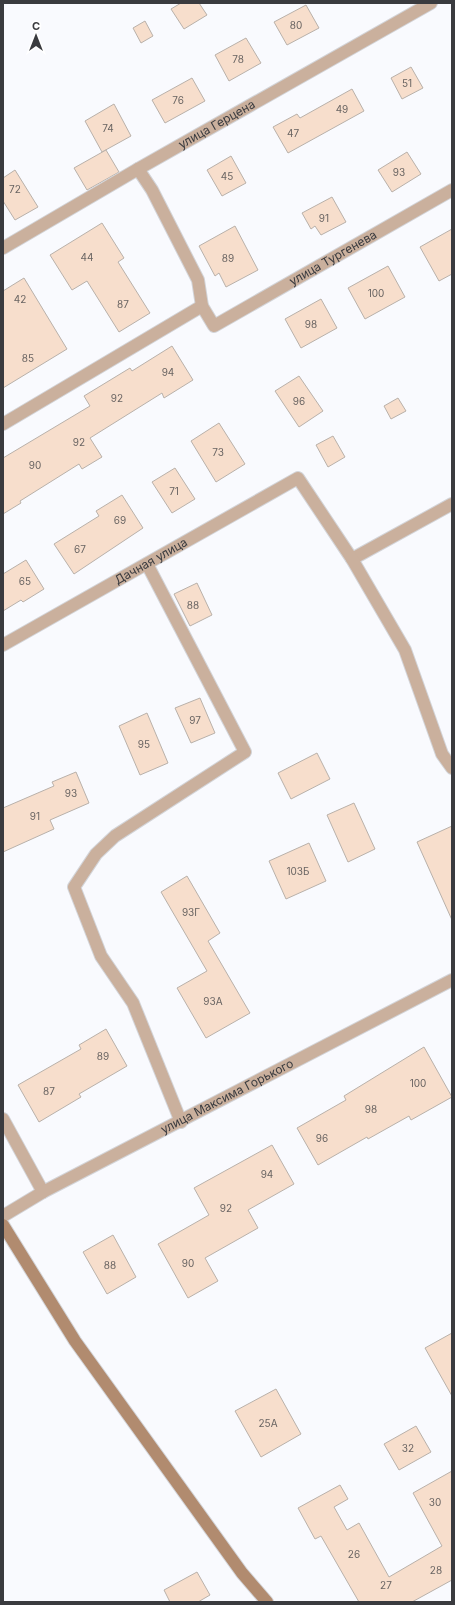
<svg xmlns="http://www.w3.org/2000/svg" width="455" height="1605" viewBox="0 0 455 1605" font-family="Inter,sans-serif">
<rect width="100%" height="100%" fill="#f9fafe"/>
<g fill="#f7decc" stroke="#b9b1aa">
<polygon points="181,3 199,3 207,15 184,29 171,9"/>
<polygon points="306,5 319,28 287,45 274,22"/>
<polygon points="145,21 153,36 141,43 133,28"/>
<polygon points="246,38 261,63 229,81 215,55"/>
<polygon points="411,67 423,88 402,99 391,78"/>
<polygon points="192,78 205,101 165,123 152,100"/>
<polygon points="352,89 364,111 288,153 273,127 297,114 300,118"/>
<polygon points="114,104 131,136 102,152 85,121"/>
<polygon points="106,150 119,172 87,190 74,168"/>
<polygon points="407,152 421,174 392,192 378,170"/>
<polygon points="231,156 246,183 222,196 207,170"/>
<polygon points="15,170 38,207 15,220 3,201 3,178"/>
<polygon points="332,197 346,222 321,235 315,226 311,229 302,213"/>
<polygon points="102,223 124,258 118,262 150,313 119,332 87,281 72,290 50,255"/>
<polygon points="235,226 258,270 226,287 219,273 215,276 199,246"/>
<polygon points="452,229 452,274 439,281 420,247"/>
<polygon points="388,266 405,297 365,319 348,288"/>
<polygon points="24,278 67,349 3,388 3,291"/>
<polygon points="321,299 337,328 301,348 285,319"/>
<polygon points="172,346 193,380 164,398 162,393 90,438 102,457 82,469 79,464 20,501 21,503 3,514 3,458 90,406 84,396 130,368 132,371"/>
<polygon points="299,376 323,411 299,427 275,391"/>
<polygon points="398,398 406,411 391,419 384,406"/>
<polygon points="219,423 245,464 216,482 191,441"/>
<polygon points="333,436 345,457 328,467 316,445"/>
<polygon points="175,468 195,499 172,513 152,482"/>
<polygon points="122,495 143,528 74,574 54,544 99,516 96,511"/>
<polygon points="26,560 44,589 23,602 21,600 3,611 3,574"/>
<polygon points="197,583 212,615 190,626 174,594"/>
<polygon points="200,698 215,733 191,743 175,708"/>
<polygon points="147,713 168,763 140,775 119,726"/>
<polygon points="317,753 330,779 291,799 278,773"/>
<polygon points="76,772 89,803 50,820 54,829 3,852 3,808 54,786 52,782"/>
<polygon points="354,803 375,849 348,862 327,815"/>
<polygon points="452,826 452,920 417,842"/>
<polygon points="309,843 326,881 286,899 269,861"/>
<polygon points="187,876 220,933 208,941 250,1013 206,1038 177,988 207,971 161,892"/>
<polygon points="106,1029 127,1066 79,1094 81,1097 39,1122 18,1085 81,1049 79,1045"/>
<polygon points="424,1047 452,1097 411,1120 409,1116 368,1139 367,1137 318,1165 297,1128 346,1100 344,1096"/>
<polygon points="272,1145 294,1184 248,1210 258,1228 205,1258 218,1281 188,1298 158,1244 209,1215 194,1188"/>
<polygon points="113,1235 136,1277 107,1294 83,1252"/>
<polygon points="452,1333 452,1396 425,1348"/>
<polygon points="276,1389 301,1434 261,1457 235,1411"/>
<polygon points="416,1426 431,1452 399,1470 384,1444"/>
<polygon points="452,1471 452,1580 412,1602 359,1602 321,1536 315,1539 298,1508 340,1485 348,1499 334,1507 347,1530 359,1523 389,1577 442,1546 413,1493"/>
<polygon points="197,1572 210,1595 198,1602 170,1602 164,1590"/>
</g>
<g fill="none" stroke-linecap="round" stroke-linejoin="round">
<g stroke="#d3d4d8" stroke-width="14">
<g id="street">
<path id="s1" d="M 138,169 L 152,190 L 198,280 L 202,306 L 214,326 L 452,190"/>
<path id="s2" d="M 3,248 L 138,169 L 431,3"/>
<polyline points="3,424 202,306"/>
<polyline points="352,559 452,504"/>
<polyline points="147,564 245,752 115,836 96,854 74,887 101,956 133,1003 181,1122"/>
<path id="s3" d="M 3,645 L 298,478 L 352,559 L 405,650 L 442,754 L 452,768"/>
<polyline points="3,1119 43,1192"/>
<path id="s4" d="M 3,1216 L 43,1192 L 452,980"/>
</g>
</g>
<g stroke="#d3d4d8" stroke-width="14">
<polyline id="secondary" points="3,1225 75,1341 242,1573 267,1602"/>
</g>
<use href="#street" stroke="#cab09d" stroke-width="12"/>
<use href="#secondary" stroke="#b18b6f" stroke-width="12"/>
</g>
<g text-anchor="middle" stroke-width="3" stroke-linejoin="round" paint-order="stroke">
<g font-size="10" fill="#696462">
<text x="296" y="29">80</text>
<text x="238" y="63">78</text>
<text x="407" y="87">51</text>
<text x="178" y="104">76</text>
<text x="342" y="113">49</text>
<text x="108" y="132">74</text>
<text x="293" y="137">47</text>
<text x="399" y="176">93</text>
<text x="227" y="180">45</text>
<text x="15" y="193">72</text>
<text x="324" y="222">91</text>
<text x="87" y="261">44</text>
<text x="228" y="262">89</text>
<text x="376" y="297">100</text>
<text x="20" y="303">42</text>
<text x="123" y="308">87</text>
<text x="311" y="328">98</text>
<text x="28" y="362">85</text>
<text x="168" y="376">94</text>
<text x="117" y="402">92</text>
<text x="299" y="405">96</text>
<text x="79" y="446">92</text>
<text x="218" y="456">73</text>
<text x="35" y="469">90</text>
<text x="174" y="495">71</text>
<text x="120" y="524">69</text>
<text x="80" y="553">67</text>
<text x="25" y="585">65</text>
<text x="193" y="609">88</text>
<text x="195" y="724">97</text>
<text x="144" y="748">95</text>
<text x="71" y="797">93</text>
<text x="35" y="820">91</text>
<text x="298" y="875">103Б</text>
<text x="191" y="916">93Г</text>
<text x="213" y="1005">93А</text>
<text x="103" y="1060">89</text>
<text x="418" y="1087">100</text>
<text x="49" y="1095">87</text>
<text x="371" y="1113">98</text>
<text x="322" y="1142">96</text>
<text x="267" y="1178">94</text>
<text x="226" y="1212">92</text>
<text x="188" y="1267">90</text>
<text x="110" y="1269">88</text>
<text x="268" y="1427">25А</text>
<text x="408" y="1452">32</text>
<text x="435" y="1506">30</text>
<text x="354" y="1558">26</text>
<text x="436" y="1574">28</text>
<text x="386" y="1589">27</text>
</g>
<g font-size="12" fill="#3a3b3f" stroke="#fff">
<text dy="4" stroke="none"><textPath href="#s2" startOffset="247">улица Герцена</textPath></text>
<text dy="4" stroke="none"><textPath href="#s1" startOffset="313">улица Тургенева</textPath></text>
<text dy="4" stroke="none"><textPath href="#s3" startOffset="170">Дачная улица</textPath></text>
<text dy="4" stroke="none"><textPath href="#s4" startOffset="254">улица Максима Горького</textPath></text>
</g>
</g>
<rect width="455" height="1605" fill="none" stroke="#3a3b3f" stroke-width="8"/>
<g transform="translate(36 36)" stroke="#ffffff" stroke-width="3" paint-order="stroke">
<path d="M0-3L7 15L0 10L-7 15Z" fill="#3a3b3f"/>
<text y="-6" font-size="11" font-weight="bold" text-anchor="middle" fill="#3a3b3f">С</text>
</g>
</svg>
